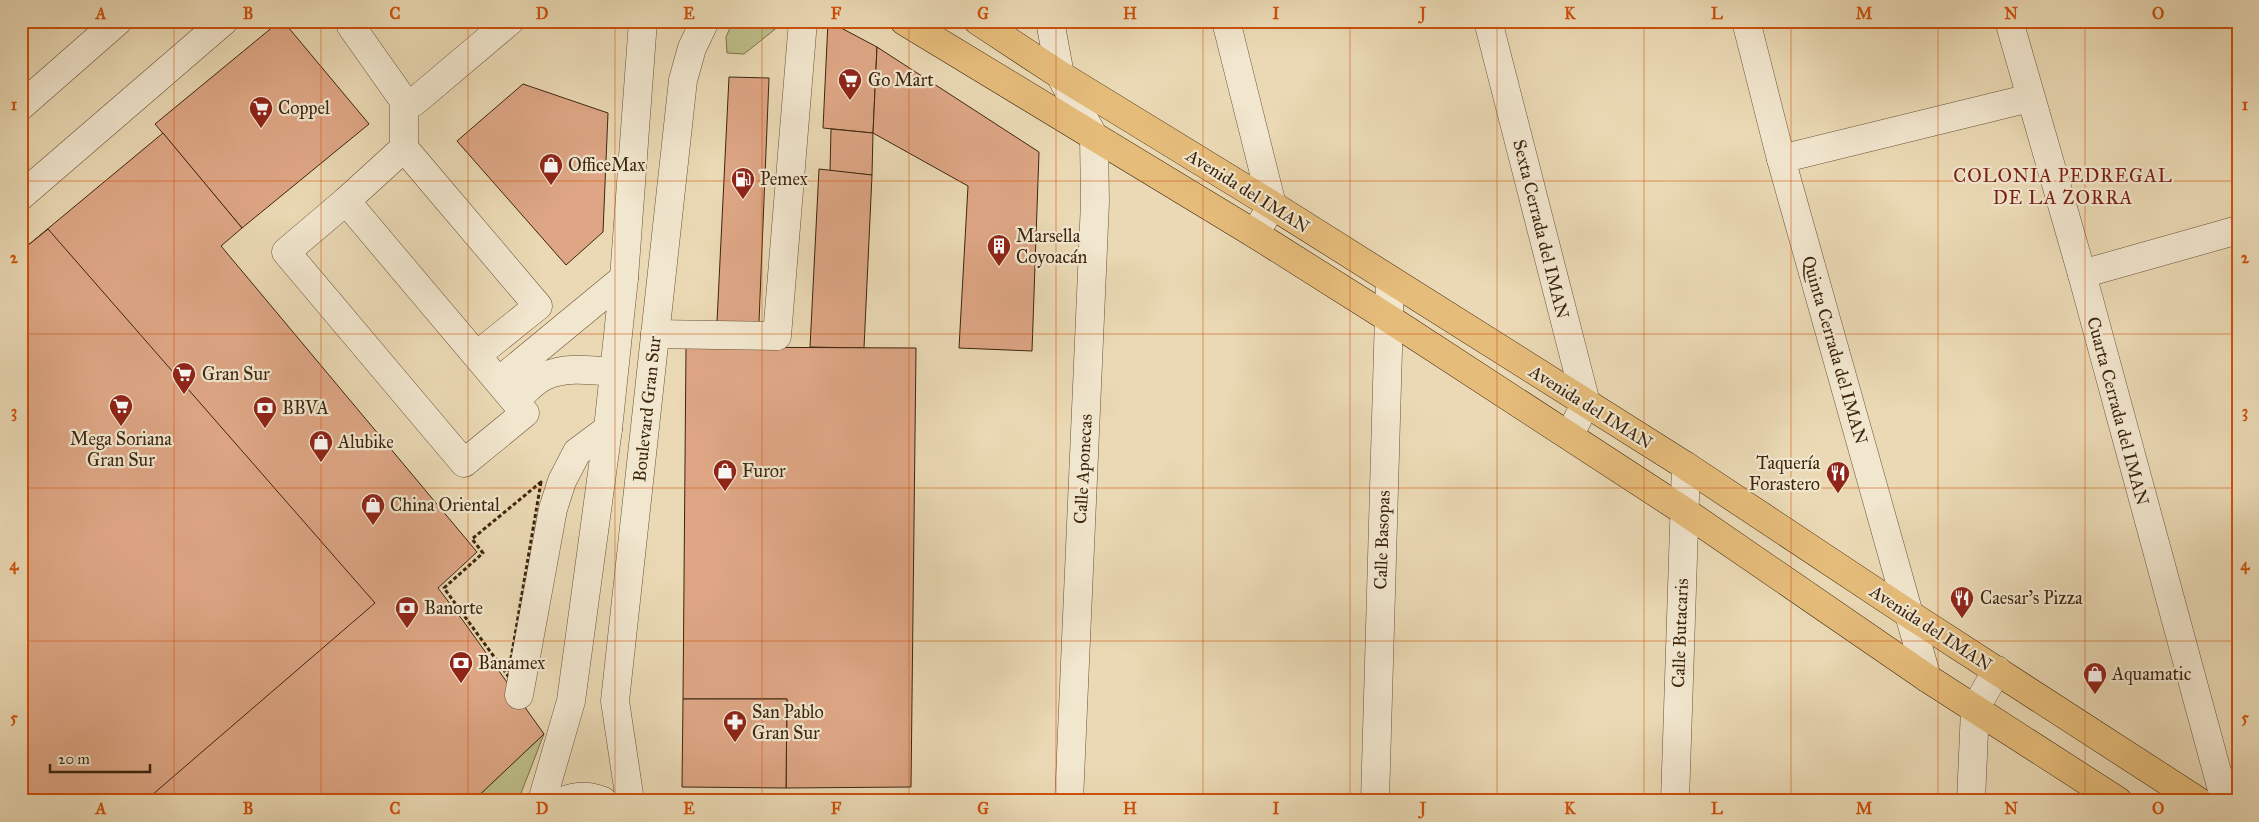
<svg xmlns="http://www.w3.org/2000/svg" width="2259" height="822" viewBox="0 0 2259 822" font-family="'IM FELL Great Primer',serif">
<rect width="100%" height="100%" fill="#ead9b4"/>
<filter id="stains"><feTurbulence type="fractalNoise" baseFrequency=".004" numOctaves="4"/><feColorMatrix values="0 0 0 0 .2 0 0 0 0 .09 0 0 0 0 .02 0 0 0 .5 -.17"/></filter>
<radialGradient id="worn" r=".72"><stop offset=".6" stop-color="#630" stop-opacity="0"/><stop offset="1" stop-color="#630" stop-opacity=".3"/></radialGradient>
<g fill="#bdbe89" stroke="#7c724c">
<polygon points="733,21 778,21 779,26 744,54 727,53 726,37"/>
<polygon points="544,734 518,801 473,801"/>
</g>
<g fill="#dea685" stroke="#3c250e">
<polygon points="280,21 283,21 369,124 242,228 155,124"/>
<polygon points="828,21 877,47 873,133 823,128"/>
<polygon points="877,47 1039,152 1032,351 959,348 968,186 873,133"/>
<polygon points="729,77 769,78 759,322 717,322"/>
<polygon points="523,84 608,113 603,232 566,265 457,141"/>
<polygon points="831,129 873,133 872,175 830,171"/>
<polygon points="163,133 242,228 221,246 477,552 438,588 464,622 544,734 473,801 21,801 21,251"/>
<polygon points="819,169 872,175 864,348 810,347"/>
<polygon points="48,229 375,603 145,801 21,801 21,251"/>
<polygon points="686,347 916,348 911,787 786,788 787,699 683,699"/>
<polygon points="683,699 787,699 786,788 682,787"/>
</g>
<g fill="none" stroke-linecap="round" stroke-linejoin="round">
<g stroke="#685238" stroke-width="29">
<g id="minor">
<polyline points="1050,21 1060,75 1094,137 1095,202 1069,801"/>
<polyline points="1226,21 1272,205 1255,234"/>
<polyline points="1488,21 1586,403 1570,434"/>
<polyline points="1746,21 1781,159 1927,678"/>
<polyline points="2009,21 2082,274 2225,801"/>
<polyline points="404,101 414,102 510,21"/>
<polyline points="21,106 118,21"/>
<polyline points="404,148 538,306 477,355"/>
<polyline points="1781,159 2030,98"/>
<polyline points="21,196 224,21"/>
<polygon points="346,201 525,413 464,463 286,252"/>
<polyline points="346,201 404,148 404,101 351,26 357,21"/>
<polyline points="2082,274 2238,230"/>
<polyline points="655,334 777,336 803,21"/>
<polyline points="499,381 624,278"/>
<path d="M 515,400 C 524,393 533,382 543,377 C 563,366 592,370 613,372"/>
<polyline points="519,695 553,509 562,481 577,452 608,429"/>
<polyline points="542,801 571,701 608,429 624,278 643,21"/>
<path d="M 562,801 C 575,796 590,795 603,801"/>
<polyline points="630,801 615,701 683,80 692,48 705,21"/>
<polyline points="1375,801 1390,280"/>
<polyline points="1675,801 1686,466"/>
<polyline points="1971,801 1975,709 1997,670"/>
</g>
</g>
<g stroke="#3c250e" stroke-width="29">
<g id="major">
<polyline points="904,21 1255,234 1388,318 1684,511 1927,678 2118,801"/>
<polyline points="978,21 1060,75 1272,205 1686,466 1909,614 2198,801"/>
</g>
</g>
<polygon stroke="#3c250e" stroke-width="3" stroke-dasharray="4 2.5" stroke-linecap="butt" points="541,482 508,676 444,588 483,553 472,539"/>
<use href="#minor" stroke="#f1e6ce" stroke-width="28"/>
<use href="#major" stroke="#e5bc7a" stroke-width="28"/>
</g>
<path fill="none" stroke="#ce510c" stroke-width="1" stroke-opacity="0.55" d="M 174,21 L 174,801M 321,21 L 321,801M 468,21 L 468,801M 615,21 L 615,801M 762,21 L 762,801M 909,21 L 909,801M 1056,21 L 1056,801M 1203,21 L 1203,801M 1350,21 L 1350,801M 1497,21 L 1497,801M 1644,21 L 1644,801M 1791,21 L 1791,801M 1938,21 L 1938,801M 2085,21 L 2085,801M 21,181 L 2238,181M 21,334 L 2238,334M 21,488 L 2238,488M 21,641 L 2238,641"/>
<defs>
<g id="supermarket-pin" transform="scale(1.25)"><path d="M0 17L-7.5 6A9.5 9.5 0 1 1 7.5 6Z" fill="#8f2418" stroke="#f1e6ce"/><path d="M-6-5.5h2.5l.6 2H6L4.5 2H-2.5L-4.4-4H-6ZM-1.5 3.2a1.3 1.3 0 1 0 .1 0ZM3 3.2a1.3 1.3 0 1 0 .1 0Z" fill="#fff"/></g>
<g id="shop-pin" transform="scale(1.25)"><path d="M0 17L-7.5 6A9.5 9.5 0 1 1 7.5 6Z" fill="#8f2418" stroke="#f1e6ce"/><path d="M-5-2.5h2.3a2.7 3.5 0 0 1 5.4 0H5L5.5 6h-11ZM-1.5-2.5h3a1.5 2.3 0 0 0-3 0Z" fill="#fff"/></g>
<g id="fuel-pin" transform="scale(1.25)"><path d="M0 17L-7.5 6A9.5 9.5 0 1 1 7.5 6Z" fill="#8f2418" stroke="#f1e6ce"/><path d="M-5.5-6h7V0h2V4h1.3V-2.5L3-4.5l.8-.8L6-3V5H2.5V1h-1V6h-7ZM-4.2-4.7v3.2H.2V-4.7Z" fill="#fff"/></g>
<g id="building-pin" transform="scale(1.25)"><path d="M0 17L-7.5 6A9.5 9.5 0 1 1 7.5 6Z" fill="#8f2418" stroke="#f1e6ce"/><path d="M-4-6H4V6H1V3H-1V6H-4ZM-2.5-4.3h1.7v1.8h-1.7ZM.8-4.3h1.7v1.8H.8ZM-2.5-1h1.7V.8h-1.7ZM.8-1h1.7V.8H.8Z" fill="#fff"/></g>
<g id="bank-pin" transform="scale(1.25)"><path d="M0 17L-7.5 6A9.5 9.5 0 1 1 7.5 6Z" fill="#8f2418" stroke="#f1e6ce"/><path d="M-6-4H6V4H-6ZM0-2.3a2.3 2.3 0 1 0 0 4.6a2.3 2.3 0 1 0 0-4.6Z" fill="#fff"/></g>
<g id="restaurant-pin" transform="scale(1.25)"><path d="M0 17L-7.5 6A9.5 9.5 0 1 1 7.5 6Z" fill="#8f2418" stroke="#f1e6ce"/><path d="M-5-6h1v4h1v-4h1v4h1v-4h1v5L-1.5 .5V6h-2V.5L-5-1ZM5-6V6H3V1.5H1.5Q1.5-4 5-6Z" fill="#fff"/></g>
<g id="pharmacy-pin" transform="scale(1.25)"><path d="M0 17L-7.5 6A9.5 9.5 0 1 1 7.5 6Z" fill="#8f2418" stroke="#f1e6ce"/><path d="M-2-6h4v4h4v4h-4v4h-4v-4h-4v-4h4Z" fill="#fff"/></g>
</defs>
<g fill-rule="evenodd">
<use href="#supermarket-pin" x="850" y="80"/>
<use href="#supermarket-pin" x="261" y="108"/>
<use href="#shop-pin" x="551" y="165"/>
<use href="#fuel-pin" x="743" y="179"/>
<use href="#building-pin" x="999" y="246"/>
<use href="#supermarket-pin" x="184" y="374"/>
<use href="#supermarket-pin" x="121" y="406"/>
<use href="#bank-pin" x="265" y="408"/>
<use href="#shop-pin" x="321" y="442"/>
<use href="#shop-pin" x="725" y="471"/>
<use href="#restaurant-pin" x="1838" y="473"/>
<use href="#shop-pin" x="373" y="505"/>
<use href="#restaurant-pin" x="1962" y="598"/>
<use href="#bank-pin" x="407" y="608"/>
<use href="#bank-pin" x="461" y="663"/>
<use href="#shop-pin" x="2095" y="674"/>
<use href="#pharmacy-pin" x="735" y="722"/>
</g>
<g text-anchor="middle" stroke-width="4.5" stroke-linejoin="round" paint-order="stroke">
<g font-size="18" fill="#3c250e" stroke="#f1e6ce" text-anchor="start">
<text x="868" y="86">Go Mart</text>
<text x="278" y="114">Coppel</text>
<text x="568" y="171">OfficeMax</text>
<text x="760" y="185">Pemex</text>
<text x="1016" y="242">Marsella<tspan x="1016" dy="21">Coyoacán</tspan></text>
<text x="202" y="380">Gran Sur</text>
<text x="282" y="414">BBVA</text>
<text x="121" y="445" text-anchor="middle">Mega Soriana<tspan x="121" dy="21">Gran Sur</tspan></text>
<text x="338" y="448">Alubike</text>
<text x="1820" y="469" text-anchor="end">Taquería<tspan x="1820" dy="21">Forastero</tspan></text>
<text x="742" y="477">Furor</text>
<text x="390" y="511">China Oriental</text>
<text x="1980" y="604">Caesar's Pizza</text>
<text x="424" y="614">Banorte</text>
<text x="478" y="669">Banamex</text>
<text x="2112" y="680">Aquamatic</text>
<text x="752" y="718">San Pablo<tspan x="752" dy="21">Gran Sur</tspan></text>
</g>
<g font-size="18" fill="#3c250e" stroke="#f1e6ce">
<text transform="translate(1248 191) rotate(32)" y="6">Avenida del IMAN</text>
<text transform="translate(1541 229) rotate(76)" y="6">Sexta Cerrada del IMAN</text>
<text transform="translate(1835 350) rotate(74)" y="6">Quinta Cerrada del IMAN</text>
<text transform="translate(1591 407) rotate(32)" y="6">Avenida del IMAN</text>
<text transform="translate(647 409) rotate(-84)" y="6">Boulevard Gran Sur</text>
<text transform="translate(2118 411) rotate(75)" y="6">Cuarta Cerrada del IMAN</text>
<text transform="translate(1083 469) rotate(-87)" y="6">Calle Aponecas</text>
<text transform="translate(1382 540) rotate(-88)" y="6">Calle Basopas</text>
<text transform="translate(1931 628) rotate(33)" y="6">Avenida del IMAN</text>
<text transform="translate(1680 633) rotate(-88)" y="6">Calle Butacaris</text>
</g>
<g font-size="19" letter-spacing="1" fill="#7a1f14" stroke="#f1e6ce">
<text x="2063" y="182">COLONIA PEDREGAL<tspan x="2063" dy="22">DE LA ZORRA</tspan></text>
</g>
</g>
<rect width="2259" height="822" fill="none" stroke="#ead9b4" stroke-width="55"/>
<path d="M50 764v8h100v-8" fill="none" stroke="#3c250e" stroke-width="2.5"/>
<text x="58" y="764" font-size="15" fill="#3c250e" stroke="#f1e6ce" stroke-width="4" paint-order="stroke">20 m</text>
<rect x="28" y="28" width="2204" height="766" fill="none" stroke="#ce510c" stroke-width="2"/>
<g font-size="16" text-anchor="middle" font-weight="bold" fill="#ce510c">
<text x="101" y="19">A</text>
<text x="248" y="19">B</text>
<text x="395" y="19">C</text>
<text x="542" y="19">D</text>
<text x="689" y="19">E</text>
<text x="836" y="19">F</text>
<text x="983" y="19">G</text>
<text x="1130" y="19">H</text>
<text x="1276" y="19">I</text>
<text x="1423" y="19">J</text>
<text x="1570" y="19">K</text>
<text x="1717" y="19">L</text>
<text x="1864" y="19">M</text>
<text x="2011" y="19">N</text>
<text x="2158" y="19">O</text>
<text x="14" y="110">1</text>
<text x="2245" y="110">1</text>
<text x="14" y="263">2</text>
<text x="2245" y="263">2</text>
<text x="14" y="417">3</text>
<text x="2245" y="417">3</text>
<text x="14" y="570">4</text>
<text x="2245" y="570">4</text>
<text x="14" y="723">5</text>
<text x="2245" y="723">5</text>
<text x="101" y="814">A</text>
<text x="248" y="814">B</text>
<text x="395" y="814">C</text>
<text x="542" y="814">D</text>
<text x="689" y="814">E</text>
<text x="836" y="814">F</text>
<text x="983" y="814">G</text>
<text x="1130" y="814">H</text>
<text x="1276" y="814">I</text>
<text x="1423" y="814">J</text>
<text x="1570" y="814">K</text>
<text x="1717" y="814">L</text>
<text x="1864" y="814">M</text>
<text x="2011" y="814">N</text>
<text x="2158" y="814">O</text>
</g>
<rect width="100%" height="100%" filter="url(#stains)"/>
<rect width="100%" height="100%" fill="url(#worn)"/>
</svg>
